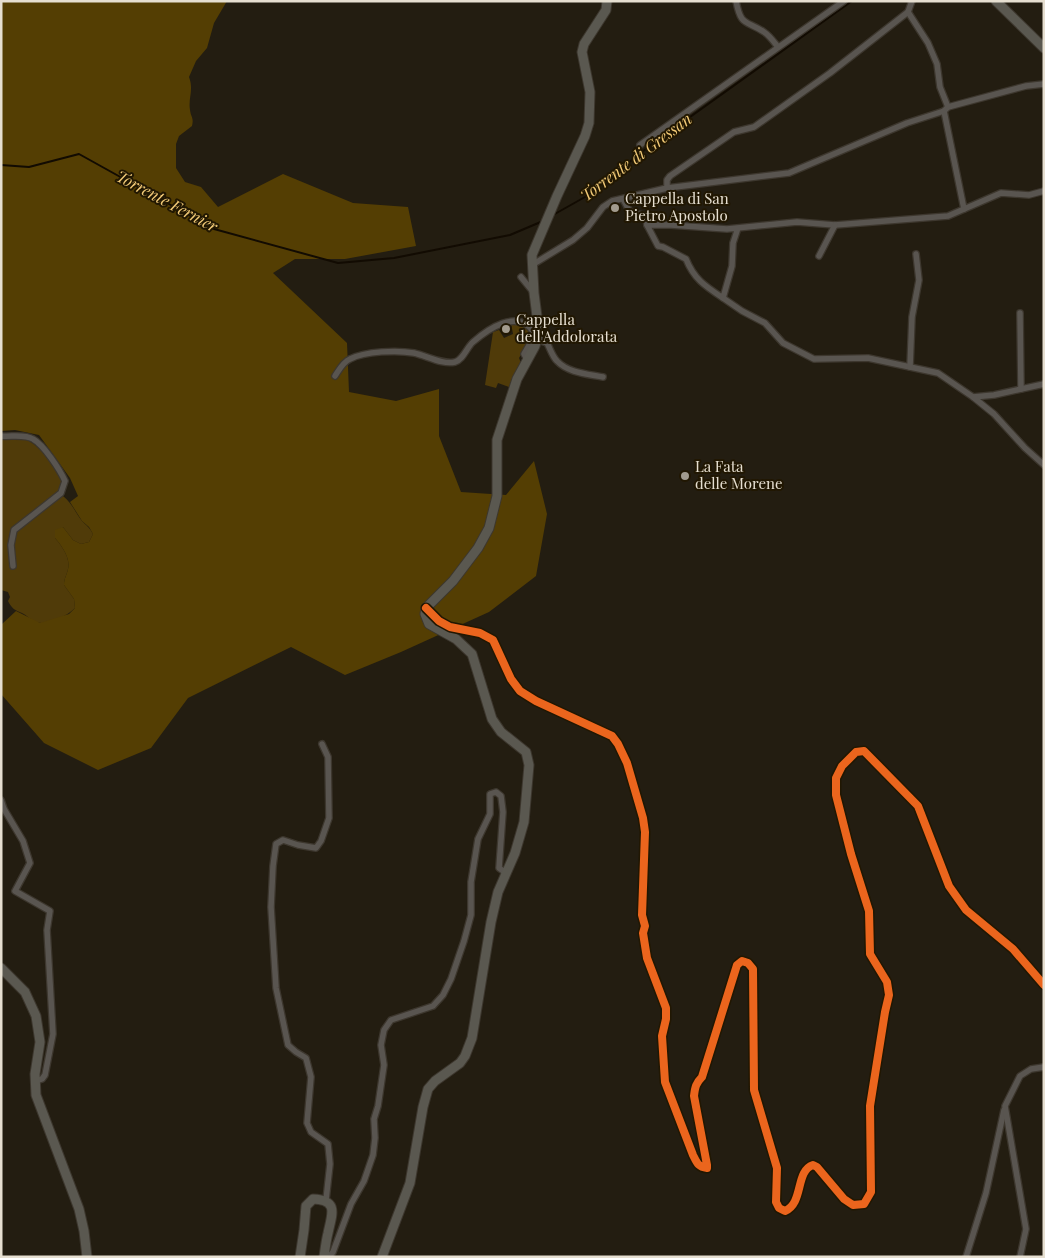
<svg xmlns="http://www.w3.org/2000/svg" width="1045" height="1258" viewBox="0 0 1045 1258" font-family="'Playfair Display',serif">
<rect width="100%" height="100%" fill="#231d11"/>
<g fill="#503b09">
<path d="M 511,323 C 522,324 528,327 531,338 L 519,358 L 521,363 L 509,387 L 498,383 L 496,388 L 485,385 L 493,332 L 499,330 L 504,338 L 513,334 Z"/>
<path d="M 23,438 C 37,443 57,465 61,480 C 63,485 63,491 63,496 C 72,503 75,512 82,521 C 86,525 90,528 93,534 L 89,542 L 81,544 L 73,540 L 63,527 L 55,538 C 61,545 71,558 68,569 C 67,575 64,578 64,585 L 74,599 L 75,608 C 67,616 47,626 36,622 C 30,620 27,615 22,613 C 15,610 12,609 8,601 L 10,597 L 8,592 L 1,590 L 1,439 Z"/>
</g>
<path fill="#543e03" d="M 1,1 L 227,1 L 214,23 L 207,48 L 196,61 L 189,77 C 194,90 188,98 190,110 C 191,118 194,117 192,126 L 179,136 L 176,144 L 176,168 L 185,182 L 201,187 L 218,207 L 283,174 L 353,203 L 408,207 L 416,246 L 345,259 L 295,259 L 273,273 L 347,343 L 349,392 L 396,401 L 439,389 L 439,436 L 461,492 L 506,495 L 534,461 L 547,514 L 536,576 L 489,612 L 401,652 L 345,675 L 291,647 L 188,698 L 151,748 L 98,770 L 44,743 L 1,694 L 2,624 L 16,611 L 40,623 L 69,614 L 75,608 L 74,599 L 64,585 C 64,578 67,575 68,569 C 71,558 61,545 55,538 L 55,530 L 63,527 L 73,540 L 81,544 L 89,542 L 93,534 L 89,527 L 82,521 L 70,502 L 78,496 L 70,478 L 39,435 L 15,430 L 1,431 Z"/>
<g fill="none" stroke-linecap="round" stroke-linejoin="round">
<g stroke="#120b02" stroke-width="2">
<polyline points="1,165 29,167 79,154 214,229 338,263 394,258 510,235 543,221"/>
<polyline points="553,215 585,197 651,145 852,1"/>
</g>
<g stroke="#3d372e" stroke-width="8">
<g id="street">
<path d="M 736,1 C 741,27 746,20 764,32 C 770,36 774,42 778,47"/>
<polyline points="908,12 928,43 937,64 940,87 948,107"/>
<polyline points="944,111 964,209"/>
<polyline points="640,145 844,1"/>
<polyline points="667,188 789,173 907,123 944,111 948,107 1026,86 1044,84"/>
<polyline points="623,199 630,212 646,216 647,225"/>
<path d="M 738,228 L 733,243 L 732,266 L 723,298 C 705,286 694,279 686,259 L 663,247 L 658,246 L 647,225 L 671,225 L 727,229 L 797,222 L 835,225 L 948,216 L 1001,193 L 1029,195 L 1044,191"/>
<polyline points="819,256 835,225"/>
<polyline points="532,265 573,240 587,228 603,207 612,201 667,188 667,180 670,176 734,132 754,127 830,73 908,12 912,1"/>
<polyline points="521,277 534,293"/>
<polyline points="723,298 742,311 765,323 783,343 814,359 868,358 938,373 973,397 994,395 1044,384"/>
<polyline points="1020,313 1021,389"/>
<path d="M 538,340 L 547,343 C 550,348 552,356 557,361 C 568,373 588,374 603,377"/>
<polyline points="910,367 912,317 919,280 916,254"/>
<path d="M 335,376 C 339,370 343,362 350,359 C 365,351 398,350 414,353 C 427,356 443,365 455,362 C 463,360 467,347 473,342 C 488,329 517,309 533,331 L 531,342 L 524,354 L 527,359"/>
<polyline points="973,397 994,414 1025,448 1044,465"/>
<path d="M 1,436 C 11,437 25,434 33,439 C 44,445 60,470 65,481 L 61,493 L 14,530 L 11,545 L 13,566"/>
<path d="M 426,608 L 439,621 L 450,627 L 480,633 L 493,640 L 511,679 L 520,691 L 536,701 L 612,736 L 618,744 L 627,763 L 643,818 L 645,832 L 642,915 L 645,926 L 643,933 L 647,958 L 666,1008 L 666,1019 L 662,1036 L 665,1082 L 693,1155 C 697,1163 698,1167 707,1168 L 707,1165 L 694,1096 C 695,1087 696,1083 702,1077 L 737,965 L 742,961 L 748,963 L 753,969 L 754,1090 L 777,1168 L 776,1202 L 779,1208 L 785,1211 C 804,1203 795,1171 813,1165 L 817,1167 L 844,1199 L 853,1205 L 864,1204 L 871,1192 L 870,1106 L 885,1012 L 889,995 L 887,982 L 870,954 L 869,911 L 851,854 L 836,795 L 836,778 L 842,766 L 856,752 L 864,751 L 918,806 L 949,886 L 966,910 L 1013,949 L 1044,985"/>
<polyline points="322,744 328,757 329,818 321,841 316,848 298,845 283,840 276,844 273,866 271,907 276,988 288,1045 296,1052 306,1058 311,1077 307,1123 311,1132 328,1144 330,1164 326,1200"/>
<polyline points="1,800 4,809 23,841 30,863 15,891 50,911 47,930 53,1034 45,1075 42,1079 36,1081"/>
<polyline points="329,1257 333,1252 351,1204 364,1181 373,1155 375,1138 374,1119 378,1106 384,1065 381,1045 384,1030 391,1020 433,1006 443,995 451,979 464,941 471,915 471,882 478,839 490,814 490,794 496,792 501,796 503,812 499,868 506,873"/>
<polyline points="966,1257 986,1193 1004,1110"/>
<polyline points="1020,1257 1026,1229 1005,1106 1020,1076 1031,1069 1044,1067"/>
</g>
</g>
<g stroke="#3d372e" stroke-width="11">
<g id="secondary">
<polyline points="996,1 1044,48"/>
<polyline points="1,968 25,992 36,1016 40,1042 35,1074 36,1095 79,1209 84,1231 87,1257"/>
<path d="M 300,1257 L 304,1230 L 306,1206 L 313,1199 C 339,1200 332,1214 328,1233 C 326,1241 325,1249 324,1257"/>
<polyline points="382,1257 410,1183 423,1107 428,1089 435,1081 460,1063 465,1056 472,1038 491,922 498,892 515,853 524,822 529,765 526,752 501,732 492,719 472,654 456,639 429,624 425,614 426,608 453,581 478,548 489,528 497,496 497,440 517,379 535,346 539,332 534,293 532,255 557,196 585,136 589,123 590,92 582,52 584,44 606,10 607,1"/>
</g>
</g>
<use href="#street" stroke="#595550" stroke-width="5.5"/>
<use href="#secondary" stroke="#5a5850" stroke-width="9"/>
<g stroke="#211702" stroke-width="11">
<path id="cycleway" d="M 426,608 L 439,621 L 450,627 L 480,633 L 493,640 L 511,679 L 520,691 L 536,701 L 612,736 L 618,744 L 627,763 L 643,818 L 645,832 L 642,915 L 645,926 L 643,933 L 647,958 L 666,1008 L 666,1019 L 662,1036 L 665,1082 L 693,1155 C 697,1163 698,1167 707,1168 L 707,1165 L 694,1096 C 695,1087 696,1083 702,1077 L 737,965 L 742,961 L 748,963 L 753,969 L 754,1090 L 777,1168 L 776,1202 L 779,1208 L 785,1211 C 804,1203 795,1171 813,1165 L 817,1167 L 844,1199 L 853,1205 L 864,1204 L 871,1192 L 870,1106 L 885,1012 L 889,995 L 887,982 L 870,954 L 869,911 L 851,854 L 836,795 L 836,778 L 842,766 L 856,752 L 864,751 L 918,806 L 949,886 L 966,910 L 1013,949 L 1044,985"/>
</g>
<use href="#cycleway" stroke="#eb651d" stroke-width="8"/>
</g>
<g fill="#a29b8e" stroke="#211702" stroke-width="2">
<circle cx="615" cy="208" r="5"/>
<circle cx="506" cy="329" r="5"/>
<circle cx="685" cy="476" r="5"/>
</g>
<g text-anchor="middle" stroke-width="4" stroke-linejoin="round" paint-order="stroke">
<g font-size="15" fill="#e6dfd1" stroke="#211702" text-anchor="start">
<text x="625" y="204">Cappella di San<tspan x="625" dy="17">Pietro Apostolo</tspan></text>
<text x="516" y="325">Cappella<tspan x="516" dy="17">dell'Addolorata</tspan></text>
<text x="695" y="472">La Fata<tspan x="695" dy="17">delle Morene</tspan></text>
</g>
<g font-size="16" font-style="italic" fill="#f1c976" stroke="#211702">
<text transform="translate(636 157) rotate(-37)" y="6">Torrente di Gressan</text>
<text transform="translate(167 201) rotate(28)" y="6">Torrente Fernier</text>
</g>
</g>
<rect width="1045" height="1258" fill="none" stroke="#e6dfd1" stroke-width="5"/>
</svg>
